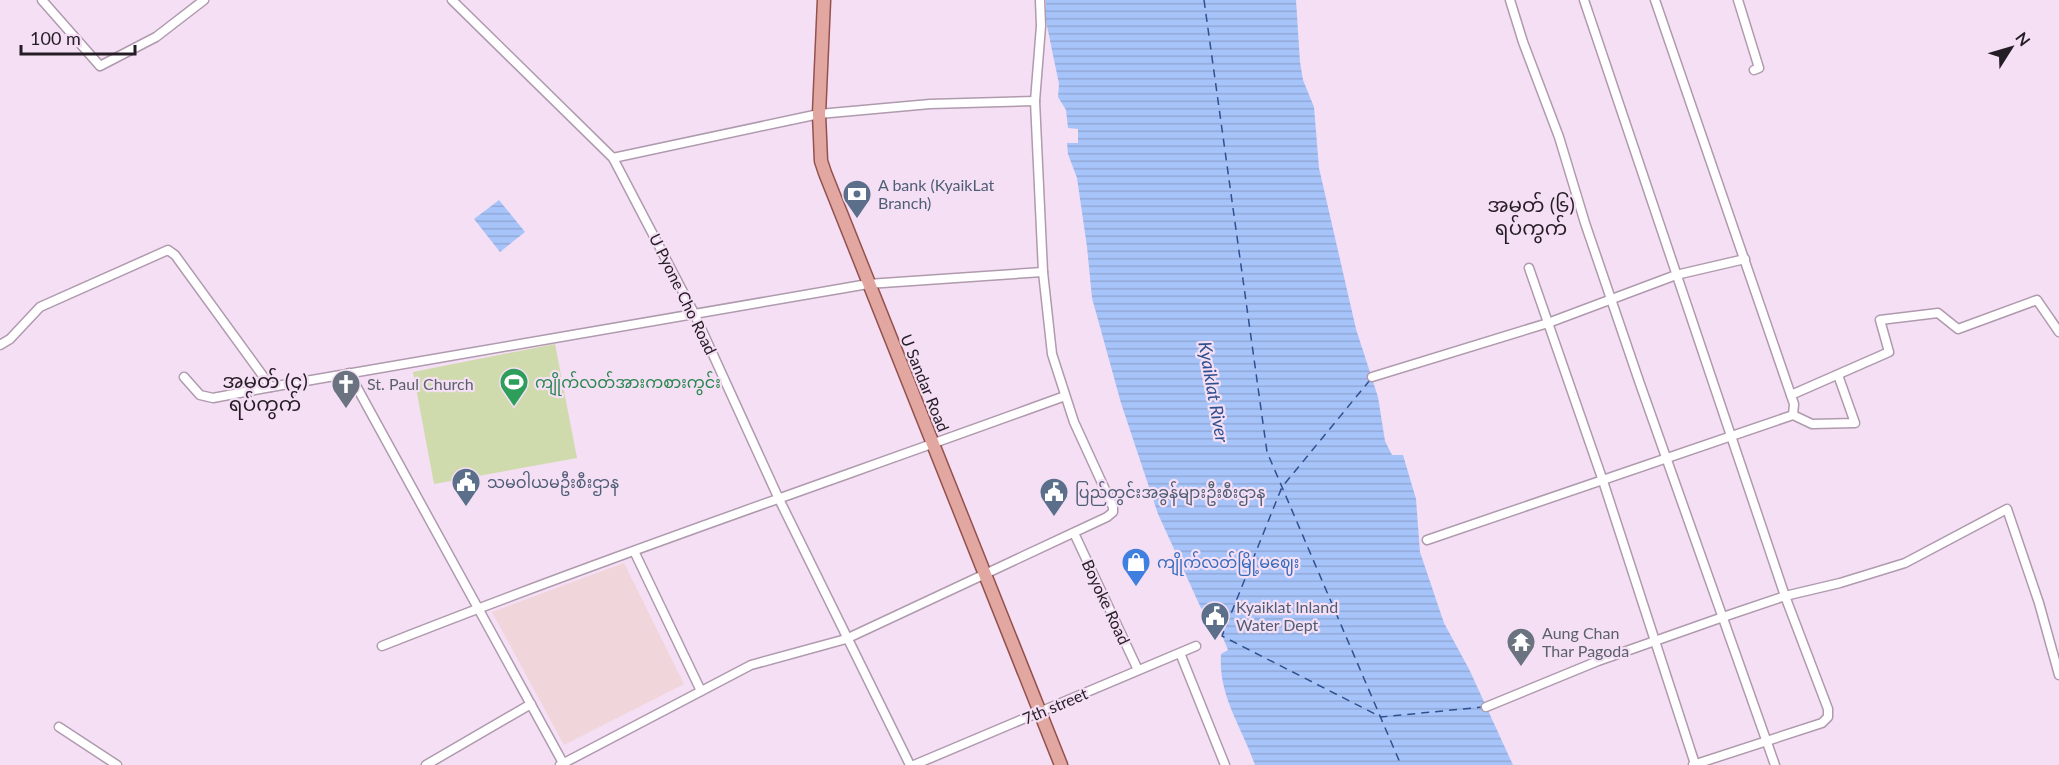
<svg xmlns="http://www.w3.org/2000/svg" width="2059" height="765" viewBox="0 0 2059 765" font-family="Lato,'Noto Sans Myanmar',sans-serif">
<defs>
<pattern id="water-rules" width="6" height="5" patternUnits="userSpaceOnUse" patternTransform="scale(1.5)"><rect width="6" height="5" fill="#a7c4fa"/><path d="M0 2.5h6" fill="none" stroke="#90a8d6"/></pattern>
</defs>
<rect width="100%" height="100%" fill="#f5dff4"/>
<polygon fill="#f0d5da" points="624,563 684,684 564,745 492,612"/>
<polygon fill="#cfdbac" points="555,344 577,458 434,484 413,372"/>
<g fill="url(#water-rules)">
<path d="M 1046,0 L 1296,0 L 1300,62 L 1303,80 L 1314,107 L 1319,168 L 1356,329 L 1378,397 L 1385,441 L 1392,455 L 1403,455 L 1416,499 L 1420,552 L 1444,623 L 1469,669 L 1513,765 L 1255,765 C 1242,727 1218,696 1221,654 L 1228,650 L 1217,623 L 1210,624 L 1200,606 L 1158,514 L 1121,403 L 1092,298 L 1087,247 L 1077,178 L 1068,154 L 1067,143 L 1078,143 L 1078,129 L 1068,128 L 1066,110 L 1058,97 L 1059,84 L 1046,21 Z"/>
<polygon points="499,200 525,232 500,252 474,219"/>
</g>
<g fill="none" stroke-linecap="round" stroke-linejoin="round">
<g stroke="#2f5090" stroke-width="1.5" stroke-dasharray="8 6" stroke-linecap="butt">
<polyline points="1204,0 1267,452 1401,765"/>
<polyline points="1370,380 1282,487 1222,636 1381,717 1483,707"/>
</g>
<g stroke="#af9aae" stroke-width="11">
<g id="minor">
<polyline points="42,0 100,66 156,37 204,0"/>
<polyline points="452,0 613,158 694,313 778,497 910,765"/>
<polyline points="1510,0 1523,42 1559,137 1585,223 1639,381 1775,765"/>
<polyline points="1584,0 1785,596 1828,709 1828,717 1822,723 1693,765"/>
<polyline points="1738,0 1759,68 1754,70"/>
<polyline points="613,158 819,114 930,104 1035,101"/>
<polyline points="1529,268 1603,481 1695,764"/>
<polyline points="0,345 10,339 40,307 168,250 175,255 271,387 868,284 1043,272"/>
<polyline points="349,373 563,763"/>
<polyline points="184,377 200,395 213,398 271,387"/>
<polyline points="1372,377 1548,323 1676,275 1745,259"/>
<polyline points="1791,395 1889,352 1880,320 1938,313 1958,329 2037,300 2059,332"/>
<polyline points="1793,415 1812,424 1855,423 1838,375"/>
<polyline points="1074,533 1138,670"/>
<polyline points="1427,540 1793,415 1794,404 1655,0"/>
<polyline points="634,551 701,691"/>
<path d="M 382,646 C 607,557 837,479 1065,396"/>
<polyline points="1180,653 1225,765"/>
<polyline points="1486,707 1598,661 1723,617 1785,596 1840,583 1905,563 2007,509 2039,603 2059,675"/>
<polyline points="59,727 117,765"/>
<polyline points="426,765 531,704"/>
<polyline points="560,765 751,665 846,639 1107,517 1113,512 1113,507 1074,422 1052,354 1043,272 1035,101 1041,26 1040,0"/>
<polyline points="914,765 1196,646"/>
</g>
</g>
<g stroke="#94514d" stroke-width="15">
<polyline id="primary" points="824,0 819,114 821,161 825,173 1061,765"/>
</g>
<use href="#minor" stroke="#fff" stroke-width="8"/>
<use href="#primary" stroke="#e2a7a1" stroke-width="12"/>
</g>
<defs>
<g id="bank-pin" transform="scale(1.5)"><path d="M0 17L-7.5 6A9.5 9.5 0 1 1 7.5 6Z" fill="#5c6f8a" stroke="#f5dff4"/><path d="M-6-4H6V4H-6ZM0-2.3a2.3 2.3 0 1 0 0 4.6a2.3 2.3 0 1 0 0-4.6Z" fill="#fff"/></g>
<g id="stadium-pin" transform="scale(1.5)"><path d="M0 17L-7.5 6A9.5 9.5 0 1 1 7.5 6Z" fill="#2e9e5b" stroke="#f5dff4"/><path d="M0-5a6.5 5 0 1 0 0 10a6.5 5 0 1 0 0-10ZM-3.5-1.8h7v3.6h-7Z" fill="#fff"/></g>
<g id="church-pin" transform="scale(1.5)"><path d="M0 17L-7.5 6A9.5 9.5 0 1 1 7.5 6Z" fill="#6b7280" stroke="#f5dff4"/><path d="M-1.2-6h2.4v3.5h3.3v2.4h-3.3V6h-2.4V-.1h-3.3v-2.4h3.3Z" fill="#fff"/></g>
<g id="civic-pin" transform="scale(1.5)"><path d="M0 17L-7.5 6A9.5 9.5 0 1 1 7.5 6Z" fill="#5c6f8a" stroke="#f5dff4"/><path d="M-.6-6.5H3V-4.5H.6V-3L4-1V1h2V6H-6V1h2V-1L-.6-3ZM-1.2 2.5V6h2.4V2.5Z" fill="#fff"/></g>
<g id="shop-pin" transform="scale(1.5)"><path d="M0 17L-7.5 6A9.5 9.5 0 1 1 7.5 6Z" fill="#3f7fe0" stroke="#f5dff4"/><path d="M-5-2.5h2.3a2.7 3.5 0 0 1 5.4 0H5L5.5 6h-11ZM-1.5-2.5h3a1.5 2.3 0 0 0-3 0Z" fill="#fff"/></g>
<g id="temple-pin" transform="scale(1.5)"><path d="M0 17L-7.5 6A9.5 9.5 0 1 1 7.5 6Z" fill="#6b7280" stroke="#f5dff4"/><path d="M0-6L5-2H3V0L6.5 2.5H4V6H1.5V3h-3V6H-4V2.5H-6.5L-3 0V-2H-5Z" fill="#fff"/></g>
</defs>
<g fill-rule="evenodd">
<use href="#bank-pin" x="857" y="194"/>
<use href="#stadium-pin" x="514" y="382"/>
<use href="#church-pin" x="346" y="384"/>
<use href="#civic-pin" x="466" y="482"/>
<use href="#civic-pin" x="1054" y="492"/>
<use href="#shop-pin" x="1136" y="562"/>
<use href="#civic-pin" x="1215" y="616"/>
<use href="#temple-pin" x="1521" y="642"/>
</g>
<g text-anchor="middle" stroke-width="4.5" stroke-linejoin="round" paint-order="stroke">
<g font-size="16" fill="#4e5e75" stroke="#f5dff4" text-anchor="start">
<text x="878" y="191">A bank (KyaikLat<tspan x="878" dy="18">Branch)</tspan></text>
<text x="487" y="488">သမဝါယမဦးစီးဌာန</text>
<text x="1075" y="498">ပြည်တွင်းအခွန်များဦးစီးဌာန</text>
<text x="1236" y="613">Kyaiklat Inland<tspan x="1236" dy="18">Water Dept</tspan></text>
</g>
<g font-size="16" fill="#251d25" stroke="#f5dff4">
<text transform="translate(683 294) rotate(64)" y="6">U Pyone Cho Road</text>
<text transform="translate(925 383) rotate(68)" y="6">U Sandar Road</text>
<text transform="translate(1106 602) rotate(65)" y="6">Boyoke Road</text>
<text transform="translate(1055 706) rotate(-23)" y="6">7th street</text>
</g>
<g font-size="16" fill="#27864d" stroke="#f5dff4" text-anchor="start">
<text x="535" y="388">ကျိုက်လတ်အားကစားကွင်း</text>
</g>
<g font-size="16" fill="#5b616d" stroke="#f5dff4" text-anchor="start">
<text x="367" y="390">St. Paul Church</text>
<text x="1542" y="639">Aung Chan<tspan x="1542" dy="18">Thar Pagoda</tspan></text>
</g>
<g font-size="16" fill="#366cbe" stroke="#f5dff4" text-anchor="start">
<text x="1157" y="568">ကျိုက်လတ်မြို့မဈေး</text>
</g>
<g font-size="18" font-style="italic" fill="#2f5090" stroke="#f5dff4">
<text transform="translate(1213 392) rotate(80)" y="6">Kyaiklat River</text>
</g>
<g font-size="20" fill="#251d25" stroke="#f5dff4">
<text x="1531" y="212">အမှတ် (၆)<tspan x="1531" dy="23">ရပ်ကွက်</tspan></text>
<text x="265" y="388">အမှတ် (၄)<tspan x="265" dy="23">ရပ်ကွက်</tspan></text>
</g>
</g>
<g transform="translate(2011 48) rotate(53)" stroke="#f5dff4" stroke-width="4.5" paint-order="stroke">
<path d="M0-4.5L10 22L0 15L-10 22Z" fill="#251d25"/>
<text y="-9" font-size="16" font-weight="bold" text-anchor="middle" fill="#251d25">N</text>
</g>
<path d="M21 45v9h114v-9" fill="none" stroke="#251d25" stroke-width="3"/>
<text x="30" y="45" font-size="18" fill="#251d25" stroke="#f5dff4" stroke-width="4.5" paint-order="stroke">100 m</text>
</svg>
